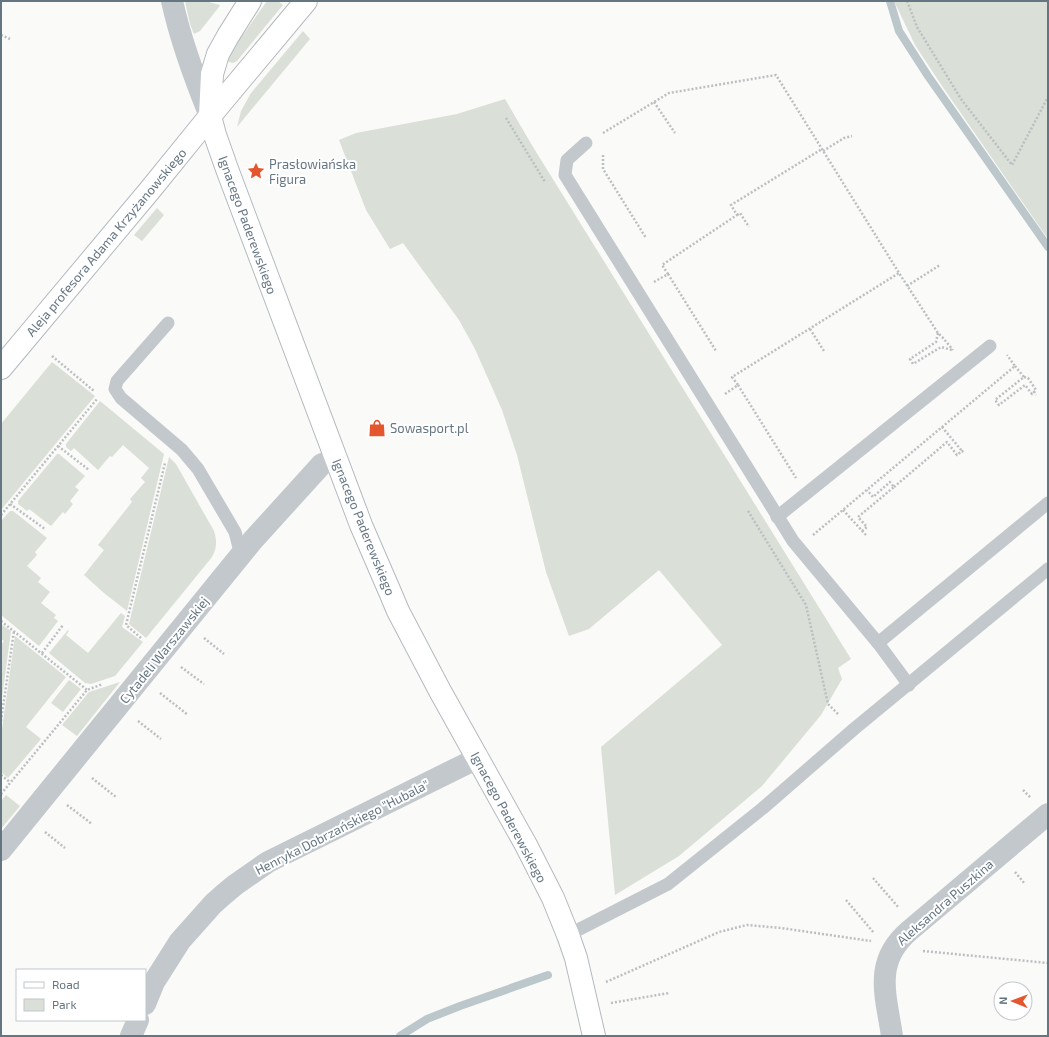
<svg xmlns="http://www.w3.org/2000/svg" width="1049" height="1037" viewBox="0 0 1049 1037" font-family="'Exo 2',sans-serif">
<rect width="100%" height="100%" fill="#fafaf8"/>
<g fill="#dadfd7">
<polygon points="185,1 205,1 220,5 219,7 200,31 194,34 190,24"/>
<polygon points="267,1 278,1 283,5 237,61 233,63 229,62 227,59 228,56"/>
<polygon points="894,1 1048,1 1048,239 942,86 915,45"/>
<polygon points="303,31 310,39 237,127 241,111 251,93"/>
<polygon points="505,99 533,147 851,659 838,668 842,679 821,715 762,786 679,856 615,895 601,747 722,645 659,570 589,629 569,636 546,572 517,455 502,410 475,349 459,320 403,243 390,249 366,210 339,140 356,133 457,114"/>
<polygon points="157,208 164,215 142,241 134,235"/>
<polygon points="52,362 95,396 1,510 1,424"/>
<polygon points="100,401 164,454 127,611 104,593 84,575 104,550 98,545 132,502 130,499 145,482 141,478 149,468 123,445 112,457 110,456 98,470 74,448 71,451 66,447 66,444"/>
<polygon points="57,454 59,454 85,476 75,487 79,490 70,501 73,504 65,514 63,512 51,526 29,509 27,511 18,504 18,501"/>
<path d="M 169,457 L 176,464 L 214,531 C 217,540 217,548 212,557 L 146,638 L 129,624 Z"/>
<polygon points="10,511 13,511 47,538 35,552 37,555 27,566 41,578 38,582 50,592 41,603 56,615 54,618 58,621 39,646 1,615 1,521"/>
<polygon points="121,613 125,616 122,627 143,642 115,676 91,684 85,683 49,653 68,630 69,631 66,635 88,653"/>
<polygon points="1,624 11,631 1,706 1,645 4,641 1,639"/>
<polygon points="15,636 66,677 26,727 41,739 8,778 1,772 1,736"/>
<polygon points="69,680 81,689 63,712 51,703"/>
<polygon points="120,682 77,736 62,725 89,692"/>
<polygon points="6,795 20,806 1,829 1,801"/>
</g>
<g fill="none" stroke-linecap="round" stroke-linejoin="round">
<g stroke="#bbc7cb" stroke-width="8">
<polyline points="890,1 899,31 928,76 1048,247"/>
<polyline points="400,1036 427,1019 460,1006 548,975"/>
</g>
<g stroke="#b3babf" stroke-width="24">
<g id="secondary">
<polyline points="250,1 228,36 218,54 212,74 210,116 215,135 227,169 361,525 390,592 398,611 440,691 526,845 553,898 568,935 576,958 594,1036"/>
<polyline points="1,368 150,190 210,116 306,1"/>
</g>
</g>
<g stroke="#bbbfc2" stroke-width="2.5" stroke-dasharray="2 2" stroke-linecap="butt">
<polyline points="907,1 917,27 961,99 1012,165 1048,97"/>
<polyline points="1,35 10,39"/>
<polyline points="654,102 675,133"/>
<polyline points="506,118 545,182"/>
<polyline points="603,133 669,93 776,75 899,273 938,333 943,338 953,350"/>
<polyline points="823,151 844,138 852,136"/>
<polyline points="603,155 603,169 646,238"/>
<polyline points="737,215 740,213 749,227"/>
<polyline points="668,274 716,351"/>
<polyline points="654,282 668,274 662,265 737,215 731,205 822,149"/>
<polyline points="907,286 940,265"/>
<polyline points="810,329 824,351"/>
<polyline points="938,333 936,342 910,359 913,364 941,347 952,350"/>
<polyline points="52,356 94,391"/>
<polyline points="1015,366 1024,377 995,400 999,405 1025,385 1032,394 1034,392 1036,395"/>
<polyline points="1024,377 1028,378 1036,390 1034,392"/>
<polyline points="738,385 796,478"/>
<polyline points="725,394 738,385 732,377 899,273"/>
<polyline points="942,427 962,451"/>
<polyline points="58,446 89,470"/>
<polyline points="894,487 947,442 957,455 962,451 964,453"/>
<polyline points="10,504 45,529"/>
<polyline points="843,510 866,535"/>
<polyline points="748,511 806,605 828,704 839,715"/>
<polyline points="1,515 97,399"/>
<polyline points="862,531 867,527 858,517 894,487 890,482 873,497 867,490"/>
<polyline points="813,535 1015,366 1007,355"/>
<polyline points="1,621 87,690"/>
<polyline points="141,638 126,625 165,463"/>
<polyline points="204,638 224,654"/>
<polyline points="42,653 63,625"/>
<polyline points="181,667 204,684"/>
<polyline points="160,693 188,715"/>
<polyline points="1,721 14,631"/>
<polyline points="138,721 161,739"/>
<polyline points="1,775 10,782"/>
<polyline points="92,778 116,797"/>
<polyline points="1023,790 1031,798"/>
<polyline points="1,794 87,690 103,684"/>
<polyline points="67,805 92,824"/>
<polyline points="45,832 65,848"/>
<polyline points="1015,872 1025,884"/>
<polyline points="873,878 899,908"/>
<polyline points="846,900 874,933"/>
<polyline points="923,951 1048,963"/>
<polyline points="606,982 719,932 747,925 781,928 871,941"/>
<polyline points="611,1003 669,993"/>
</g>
<g stroke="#c3c8cc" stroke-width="13">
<polyline points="586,143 567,160 565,175 793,541 878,643"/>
<polyline points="168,323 117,381 115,389 121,398 182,450 198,469 235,532 241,555"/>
<polyline points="777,517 990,346"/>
<polyline points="909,685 878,643 1048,503"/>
<polyline points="568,935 668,884 763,808 854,729 1048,569"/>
</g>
<g stroke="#c3c8cc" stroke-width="22">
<path d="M 172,1 C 181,42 194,77 210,116"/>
<polyline points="1,850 253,540 322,464 336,459"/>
<polyline points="145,1004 154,982 180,941 213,904 223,895 235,885 268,862 478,758"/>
<polyline points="131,1036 138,1020"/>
<path d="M 892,1036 C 886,995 873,962 909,931 L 1048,814"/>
</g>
<use href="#secondary" stroke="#fff" stroke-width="22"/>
</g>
<defs>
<g id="sight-bare" transform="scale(1.38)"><path d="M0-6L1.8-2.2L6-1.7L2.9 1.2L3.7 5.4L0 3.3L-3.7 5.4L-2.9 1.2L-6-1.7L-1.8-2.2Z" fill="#e4572e" stroke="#fff" stroke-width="2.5" paint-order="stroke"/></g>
<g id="shop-bare" transform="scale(1.38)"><path d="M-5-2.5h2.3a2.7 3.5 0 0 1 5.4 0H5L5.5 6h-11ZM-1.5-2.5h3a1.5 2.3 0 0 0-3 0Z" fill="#e4572e" stroke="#fff" stroke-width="2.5" paint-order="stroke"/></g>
</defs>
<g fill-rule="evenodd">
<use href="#sight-bare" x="256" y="171"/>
<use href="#shop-bare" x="377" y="428"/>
</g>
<g text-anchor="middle" stroke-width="4" stroke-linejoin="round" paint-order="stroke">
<g font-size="13" fill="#657683" stroke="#fff" text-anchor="start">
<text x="269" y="169">Prasłowiańska<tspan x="269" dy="15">Figura</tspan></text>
<text x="390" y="433">Sowasport.pl</text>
</g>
<g font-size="13" fill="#657683" stroke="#fff">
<text transform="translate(248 225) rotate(70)" y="5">Ignacego Paderewskiego</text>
<text transform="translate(106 242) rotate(-50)" y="5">Aleja profesora Adama Krzyżanowskiego</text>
<text transform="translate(364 527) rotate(68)" y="5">Ignacego Paderewskiego</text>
<text transform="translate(164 650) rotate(-51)" y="5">Cytadeli Warszawskiej</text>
<text transform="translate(509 817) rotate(62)" y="5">Ignacego Paderewskiego</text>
<text transform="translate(342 827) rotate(-27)" y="5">Henryka Dobrzańskiego "Hubala"</text>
<text transform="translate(945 902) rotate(-41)" y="5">Aleksandra Puszkina</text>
</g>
</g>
<rect width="1049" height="1037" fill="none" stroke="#657683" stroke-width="4"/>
<rect x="16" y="969" width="130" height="52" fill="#ffffff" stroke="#c1c8cd"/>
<rect x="24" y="982" width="20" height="6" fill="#ffffff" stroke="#c1c8cd"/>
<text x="52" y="989" font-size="12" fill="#657683">Road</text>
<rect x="24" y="999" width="20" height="12" fill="#dadfd7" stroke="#c1c8cd"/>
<text x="52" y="1009" font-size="12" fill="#657683">Park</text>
<g transform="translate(1013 1001) rotate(271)"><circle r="19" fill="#ffffff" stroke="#c1c8cd"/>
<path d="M0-3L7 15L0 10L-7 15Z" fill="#e4572e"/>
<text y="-6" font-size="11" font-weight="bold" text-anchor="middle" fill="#657683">N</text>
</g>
</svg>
